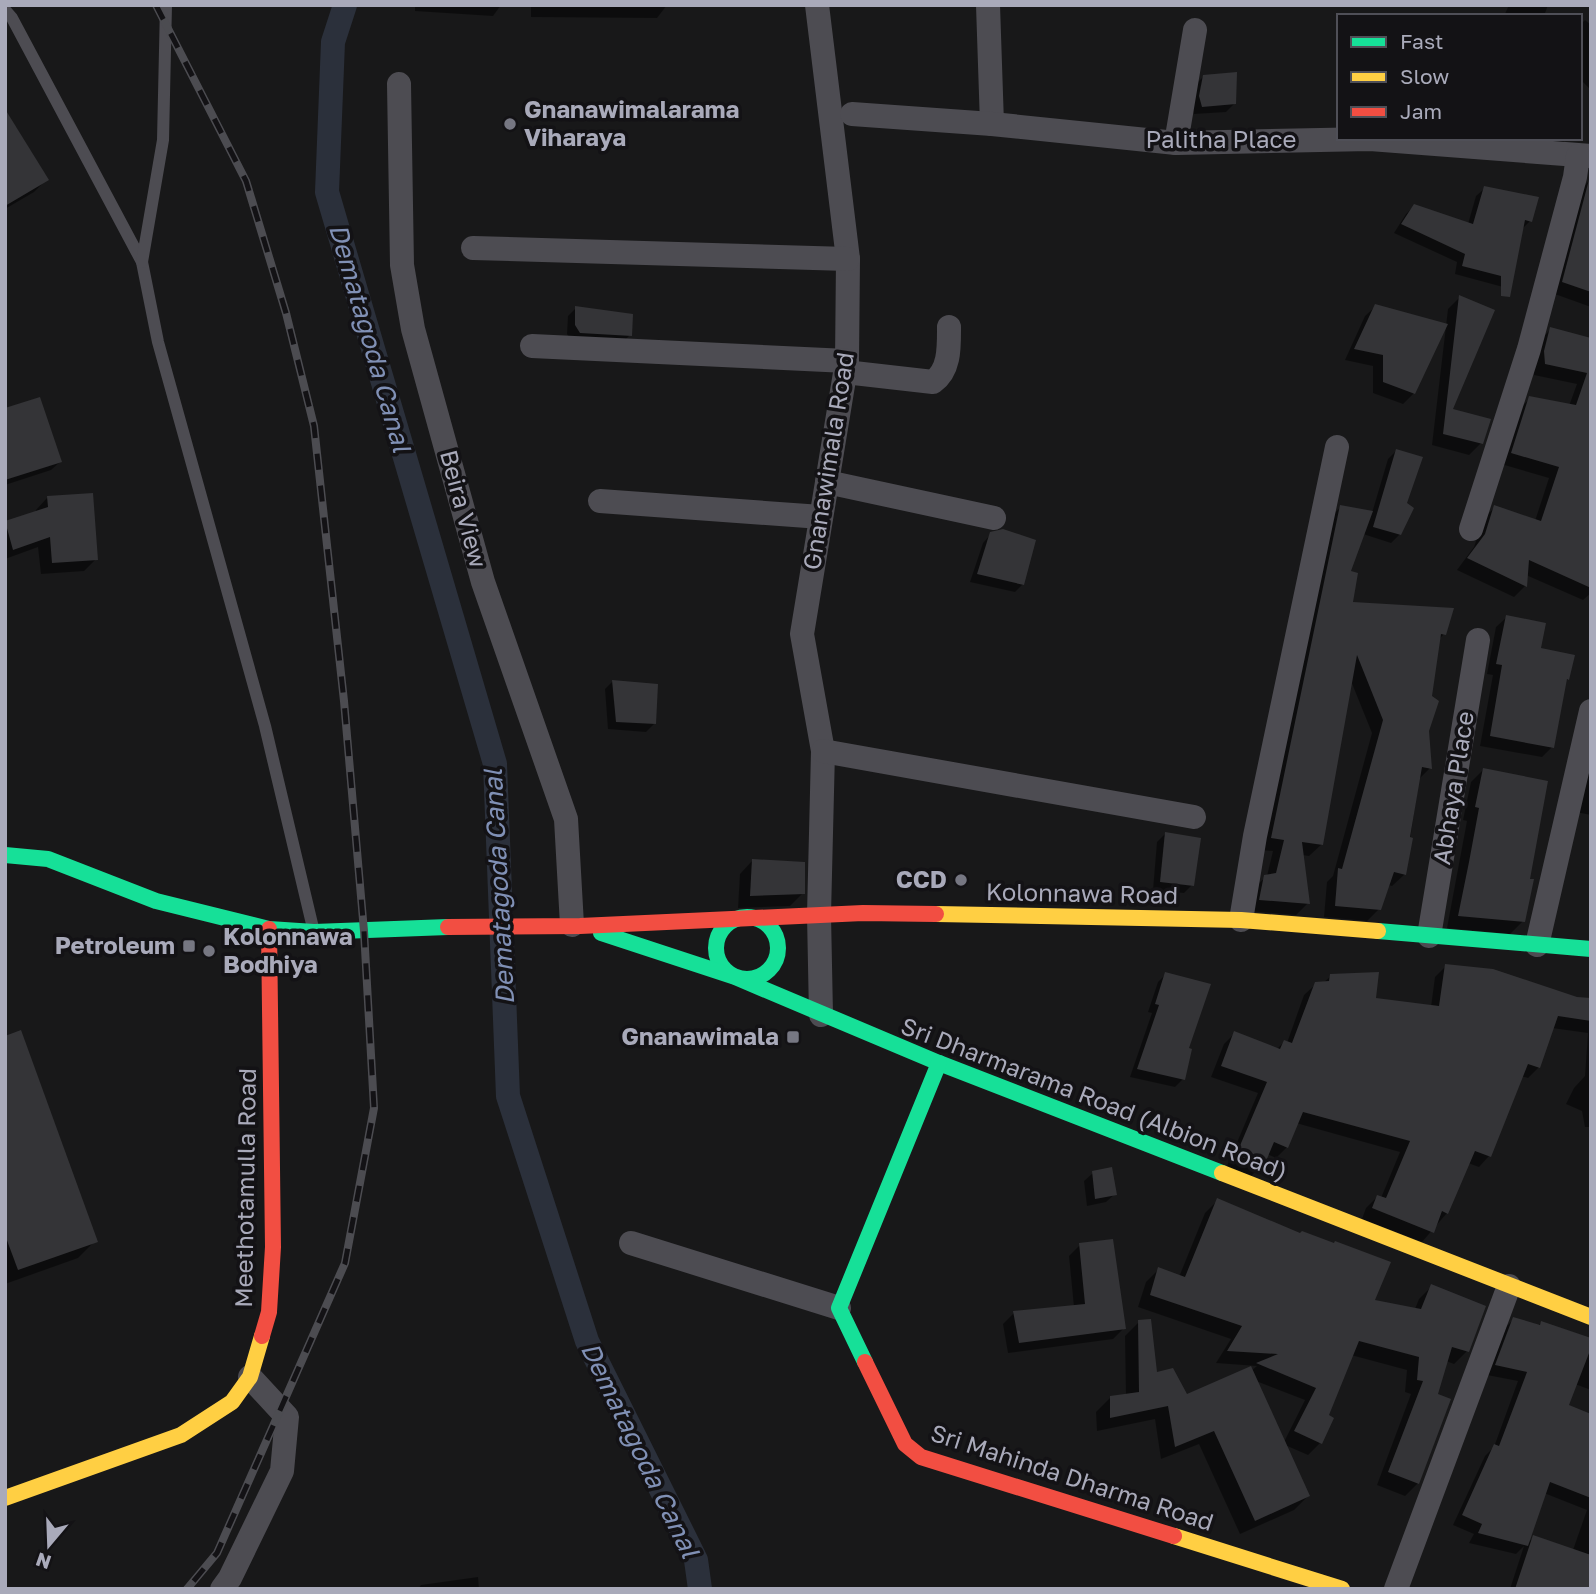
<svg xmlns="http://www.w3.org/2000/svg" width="1596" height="1594" viewBox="0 0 1596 1594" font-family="'Golos Text',sans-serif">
<rect width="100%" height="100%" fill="#181819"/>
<g fill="#0007" fill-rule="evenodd">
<polygon points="415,5 501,5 493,16 415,11"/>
<polygon points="531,5 667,5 657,18 531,17"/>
<polygon points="1509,5 1548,5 1544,16 1504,16"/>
<polygon points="1585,20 1591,25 1591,90 1581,80 1580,84 1580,25"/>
<polygon points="1203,77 1234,104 1226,112 1194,114 1192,105 1195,85"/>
<polygon points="5,112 46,180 34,192 5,209"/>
<polygon points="1497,138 1567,138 1557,149"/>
<polygon points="1590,180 1591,307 1552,293 1579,191"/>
<polygon points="1485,188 1530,221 1521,230 1503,287 1455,274 1457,262 1394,233 1406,214 1414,206 1468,224 1476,196"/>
<polygon points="1460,297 1451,410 1481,443 1469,455 1432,445 1448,309"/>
<polygon points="1376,306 1414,393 1403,404 1373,393 1373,366 1345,360 1365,316"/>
<polygon points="576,308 630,335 622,343 572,341 567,334 568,316"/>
<polygon points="1551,329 1591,339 1591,593 1583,600 1526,575 1525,586 1514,597 1457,570 1474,547 1484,518 1495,507 1535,521 1549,478 1501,464 1519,410 1530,398 1569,406 1577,384 1534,375 1533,364 1540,340"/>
<polygon points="5,411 60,462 51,470 5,485"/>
<polygon points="1396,451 1405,504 1400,534 1391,543 1363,534 1349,573 1351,603 1444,634 1438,640 1427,731 1430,768 1419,779 1405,874 1392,886 1388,885 1379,909 1367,921 1324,917 1327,882 1333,876 1372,733 1351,681 1322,844 1309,856 1302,855 1308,903 1296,915 1248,911 1252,889 1267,876 1273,851 1260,850 1328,519 1341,507 1372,513 1388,459"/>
<polygon points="47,498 96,559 84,571 41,574 38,547 5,559 5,523 36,513 36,510"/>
<polygon points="991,534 1023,584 1015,592 970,582 983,543"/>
<polygon points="1507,617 1568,679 1564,682 1552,747 1542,757 1480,746 1493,675 1487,674 1496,627"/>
<polygon points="613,681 654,724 646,732 608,729 605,689"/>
<polygon points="1591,750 1591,815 1576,812"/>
<polygon points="1484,769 1528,880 1523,921 1510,934 1447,928 1467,821 1463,820 1471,782"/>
<polygon points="1165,834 1192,885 1184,893 1153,890 1157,842"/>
<polygon points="752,861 803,893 790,906 738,908 740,874"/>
<polygon points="1446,966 1576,999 1591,1000 1591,1127 1585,1127 1582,1111 1566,1104 1574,1088 1585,1076 1588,1033 1552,1028 1539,1067 1528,1078 1521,1076 1489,1156 1479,1167 1468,1163 1447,1213 1422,1242 1362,1219 1366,1208 1377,1197 1381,1198 1400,1152 1296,1123 1287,1147 1276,1158 1267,1154 1262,1165 1251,1176 1227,1166 1258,1093 1211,1077 1224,1044 1235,1033 1277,1049 1284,1042 1287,1043 1304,995 1316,984 1323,983 1331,976 1374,1000 1431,1007 1435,977"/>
<polygon points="1166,974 1187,1049 1183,1079 1175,1087 1130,1077 1152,1013 1148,1012 1158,982"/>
<polygon points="5,1038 95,1241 78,1258 5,1284"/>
<polygon points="1093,1173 1115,1194 1106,1202 1087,1206 1084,1181"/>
<path d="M 1218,1200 L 1373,1302 L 1415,1309 L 1419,1299 L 1432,1286 L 1467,1351 L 1454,1364 L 1446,1361 L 1436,1395 L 1418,1483 L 1405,1496 L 1377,1485 L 1411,1394 L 1405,1392 L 1407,1370 L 1351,1355 L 1327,1416 L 1320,1443 L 1308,1455 L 1285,1445 L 1308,1496 L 1294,1510 L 1240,1534 L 1199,1444 L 1161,1459 L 1155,1419 L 1097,1431 L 1096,1412 L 1111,1397 L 1126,1396 L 1125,1336 L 1139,1322 L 1156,1375 L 1186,1397 L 1251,1371 L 1257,1366 L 1216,1363 L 1231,1339 L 1138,1307 L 1146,1282 L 1159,1269 L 1179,1277 L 1205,1213 ZM 1256,1381 L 1305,1400 L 1284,1442 Z"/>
<polygon points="1080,1245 1124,1328 1113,1339 1008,1353 1003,1324 1014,1313 1074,1307 1069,1256"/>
<path d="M 1514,1319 L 1538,1326 L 1541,1323 L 1591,1351 L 1591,1390 L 1575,1384 L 1567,1406 L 1591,1416 L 1591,1589 L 1510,1589 L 1524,1546 L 1516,1554 L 1469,1543 L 1474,1534 L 1453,1525 L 1485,1456 L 1494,1447 L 1518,1381 L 1487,1375 L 1504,1329 ZM 1544,1493 L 1587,1510 L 1573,1550 L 1534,1537 L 1526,1545 Z"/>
<polygon points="478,1577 479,1589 418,1589 421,1585"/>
</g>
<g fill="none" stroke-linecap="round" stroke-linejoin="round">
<polyline stroke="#2b303b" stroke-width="24" points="345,5 333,42 327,192 495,764 508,1096 587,1341 696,1560 700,1589"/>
</g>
<g fill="#343437">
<polygon points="1237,72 1236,104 1202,107 1199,96 1203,75"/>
<polygon points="5,109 49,180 5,206"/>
<polygon points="1591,172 1591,292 1562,282"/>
<polygon points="1484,186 1539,197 1532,222 1525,220 1510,297 1501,296 1501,276 1462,266 1465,254 1401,224 1414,204 1473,224"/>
<polygon points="1459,295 1495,310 1453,409 1491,419 1483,444 1443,434"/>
<polygon points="1375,304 1448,324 1415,394 1383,382 1383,355 1354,349"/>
<polygon points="575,306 633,314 632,336 580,333 575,325"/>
<polygon points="1550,327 1591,338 1591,588 1529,560 1527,587 1467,558 1485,534 1494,505 1541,521 1559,467 1511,453 1529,396 1576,405 1587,373 1545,364 1544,351"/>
<polygon points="40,397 62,462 5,480 5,408"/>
<polygon points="1396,449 1423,457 1407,503 1414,508 1401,535 1373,527"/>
<polygon points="93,493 98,560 52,563 50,537 13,550 5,521 48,507 47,496"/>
<polygon points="1340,505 1373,511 1351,571 1358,573 1353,602 1454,608 1446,635 1441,634 1432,696 1439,701 1429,731 1432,769 1422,767 1410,837 1413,838 1406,875 1394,872 1381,910 1335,906 1338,868 1342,869 1383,720 1357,655 1323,845 1302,842 1310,904 1259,900 1264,875 1276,873 1284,840 1271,838"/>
<polygon points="1003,529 1036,540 1024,585 977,574 990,532"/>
<polygon points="1506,615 1546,623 1541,648 1575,655 1569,680 1567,679 1554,748 1490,736 1502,665 1496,664"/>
<polygon points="612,680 658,684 656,724 616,722"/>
<polygon points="1483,768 1548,781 1530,879 1534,879 1525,922 1458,916 1469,862 1479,808 1475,807"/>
<polygon points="1165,832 1201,838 1194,886 1160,882"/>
<polygon points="752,859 805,862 805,894 750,896"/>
<polygon points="1445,964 1493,969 1577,997 1591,998 1591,1021 1558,1016 1540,1068 1528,1064 1491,1157 1475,1151 1448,1214 1442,1211 1434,1233 1372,1208 1377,1195 1386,1198 1410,1141 1303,1112 1288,1148 1274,1142 1264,1166 1236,1155 1267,1082 1221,1066 1234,1031 1280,1049 1284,1040 1292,1043 1315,982 1329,981 1330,974 1379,972 1376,998 1439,1006"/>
<polygon points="1165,972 1211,984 1189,1048 1192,1049 1185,1080 1137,1069 1159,1005 1155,1004"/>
<polygon points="21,1030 98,1242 18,1270 5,1235 5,1036"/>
<polygon points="1112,1167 1117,1195 1095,1199 1092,1171"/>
<polygon points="1217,1198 1300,1233 1302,1231 1334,1243 1335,1241 1391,1262 1375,1300 1421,1309 1431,1284 1486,1306 1469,1352 1452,1347 1438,1394 1451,1399 1419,1484 1388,1472 1423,1381 1417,1380 1419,1357 1359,1341 1329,1415 1334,1418 1322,1444 1294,1431 1316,1388 1256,1363 1278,1354 1227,1351 1242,1326 1150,1295 1158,1267 1185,1277"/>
<polygon points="1113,1239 1126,1329 1019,1343 1013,1311 1085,1304 1079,1243"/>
<polygon points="1513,1317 1540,1325 1541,1321 1591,1338 1591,1348 1569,1405 1591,1414 1591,1498 1550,1482 1528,1546 1478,1533 1482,1524 1462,1515 1494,1444 1499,1446 1527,1372 1495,1365"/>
<polygon points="1151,1319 1157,1372 1173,1368 1187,1394 1251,1366 1310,1496 1255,1521 1214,1431 1175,1447 1168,1406 1110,1418 1110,1396 1139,1392 1138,1320"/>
<polygon points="1533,1535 1591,1555 1591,1589 1515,1589"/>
</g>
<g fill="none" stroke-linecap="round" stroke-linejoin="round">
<g stroke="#4d4c52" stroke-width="12">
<polyline points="5,10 12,18 142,262 158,342 265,726 313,928"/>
<polyline points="142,262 163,140 166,5"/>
</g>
<g stroke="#4d4c52" stroke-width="24">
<polyline points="817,5 848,259 847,361 802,634 823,751 819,915 821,1015"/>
<polyline points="988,5 992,124"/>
<polyline points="399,84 402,265 413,329 483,582 566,819 572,925"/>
<polyline points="852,114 992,124 1176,143 1370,139 1591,156"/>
<polyline points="1176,143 1195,30"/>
<polyline points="473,248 848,259"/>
<polyline points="532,346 847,361"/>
<path d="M 845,372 L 933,382 C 950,370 949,347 949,327"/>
<polyline points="827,482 994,518"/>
<polyline points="600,501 821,517"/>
<polyline points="1471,529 1529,349 1575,177 1578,156"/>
<polyline points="823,751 1194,817"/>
<polyline points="1241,920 1255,836 1337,447"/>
<polyline points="1429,936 1478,640"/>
<polyline points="1537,945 1591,711"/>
<polyline points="631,1243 839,1308"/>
<polyline points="222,1589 230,1578 282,1471 287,1417 250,1377"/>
<polyline points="1396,1589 1509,1286"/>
</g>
<g stroke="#16e098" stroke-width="16">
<polyline points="5,855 48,859 156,901 269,929 314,932 448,927"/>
<circle cx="747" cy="948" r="31"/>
<polyline points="1378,931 1591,949"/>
<polyline points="601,933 735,977 939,1063 1222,1173"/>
<polyline points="865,1362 839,1308 939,1063"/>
</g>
<g stroke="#ffcf43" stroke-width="16">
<polyline points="936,914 1241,920 1378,931"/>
<polyline points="1222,1173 1591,1317"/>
<polyline points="5,1498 181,1435 232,1402 250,1377 262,1336"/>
<polyline points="1174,1536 1342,1589"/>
</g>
<g stroke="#f24e42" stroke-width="16">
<polyline points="448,927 580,926 863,913 936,914"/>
<polyline points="262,1336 269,1312 273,1247 269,929"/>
<polyline points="865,1362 905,1444 921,1457 1174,1536"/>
</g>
<g stroke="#4c4c51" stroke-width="8">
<polyline id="rail" points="156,5 246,181 286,313 314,426 344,701 364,931 374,1108 345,1263 217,1553 187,1589"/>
</g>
<use href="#rail" stroke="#131215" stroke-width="5" stroke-dasharray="16" stroke-linecap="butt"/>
</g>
<g fill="#767782" stroke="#131215" stroke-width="2.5">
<circle cx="510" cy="124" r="7"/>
<circle cx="961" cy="880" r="7"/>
<rect x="182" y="939" width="14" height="14" rx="3.5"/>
<circle cx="209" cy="951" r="7"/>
<rect x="786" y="1030" width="14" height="14" rx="3.5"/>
</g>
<g text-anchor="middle" stroke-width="7" stroke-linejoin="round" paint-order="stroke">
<g font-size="24" font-weight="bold" fill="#a9aaba" stroke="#131215" text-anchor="end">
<text x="524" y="118" text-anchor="start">Gnanawimalarama<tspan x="524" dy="28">Viharaya</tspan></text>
<text x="947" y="888">CCD</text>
<text x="223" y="945" text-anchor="start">Kolonnawa<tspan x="223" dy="28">Bodhiya</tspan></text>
<text x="175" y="954">Petroleum</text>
<text x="779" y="1045">Gnanawimala</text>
</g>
<g font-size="24" fill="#a9aaba" stroke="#131215">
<text x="1221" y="148">Palitha Place</text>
<text transform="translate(829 461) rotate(-81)" y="8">Gnanawimala Road</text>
<text transform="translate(463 509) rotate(75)" y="8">Beira View</text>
<text transform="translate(1454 788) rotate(-81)" y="8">Abhaya Place</text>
<text transform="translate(1082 894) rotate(1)" y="8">Kolonnawa Road</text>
<text transform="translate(1094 1099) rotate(21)" y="8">Sri Dharmarama Road (Albion Road)</text>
<text transform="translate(246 1188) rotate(-89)" y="8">Meethotamulla Road</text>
<text transform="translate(1072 1478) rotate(18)" y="8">Sri Mahinda Dharma Road</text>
</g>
<g font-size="26" font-style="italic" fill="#8090b5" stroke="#131215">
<text transform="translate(370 338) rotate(74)" y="9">Dematagoda Canal</text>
<text transform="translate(499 887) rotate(-93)" y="9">Dematagoda Canal</text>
<text transform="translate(640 1450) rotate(64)" y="9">Dematagoda Canal</text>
</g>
</g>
<rect width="1596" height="1594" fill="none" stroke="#a9aaba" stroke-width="14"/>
<rect x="1337" y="14" width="245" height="126" fill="#131215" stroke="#4f4f57" stroke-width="2"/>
<rect x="1351" y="37" width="35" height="10" fill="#16e098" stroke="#4f4f57" stroke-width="2"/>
<text x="1400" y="49" font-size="21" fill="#a9aaba">Fast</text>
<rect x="1351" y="72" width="35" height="10" fill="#ffcf43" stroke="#4f4f57" stroke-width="2"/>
<text x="1400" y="84" font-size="21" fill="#a9aaba">Slow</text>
<rect x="1351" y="107" width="35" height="10" fill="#f24e42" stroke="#4f4f57" stroke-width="2"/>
<text x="1400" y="119" font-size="21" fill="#a9aaba">Jam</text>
<g transform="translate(49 1545) rotate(199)" stroke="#131215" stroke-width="5" paint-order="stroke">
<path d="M0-5L12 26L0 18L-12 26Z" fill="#a9aaba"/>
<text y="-10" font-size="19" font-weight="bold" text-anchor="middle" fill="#a9aaba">N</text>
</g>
</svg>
